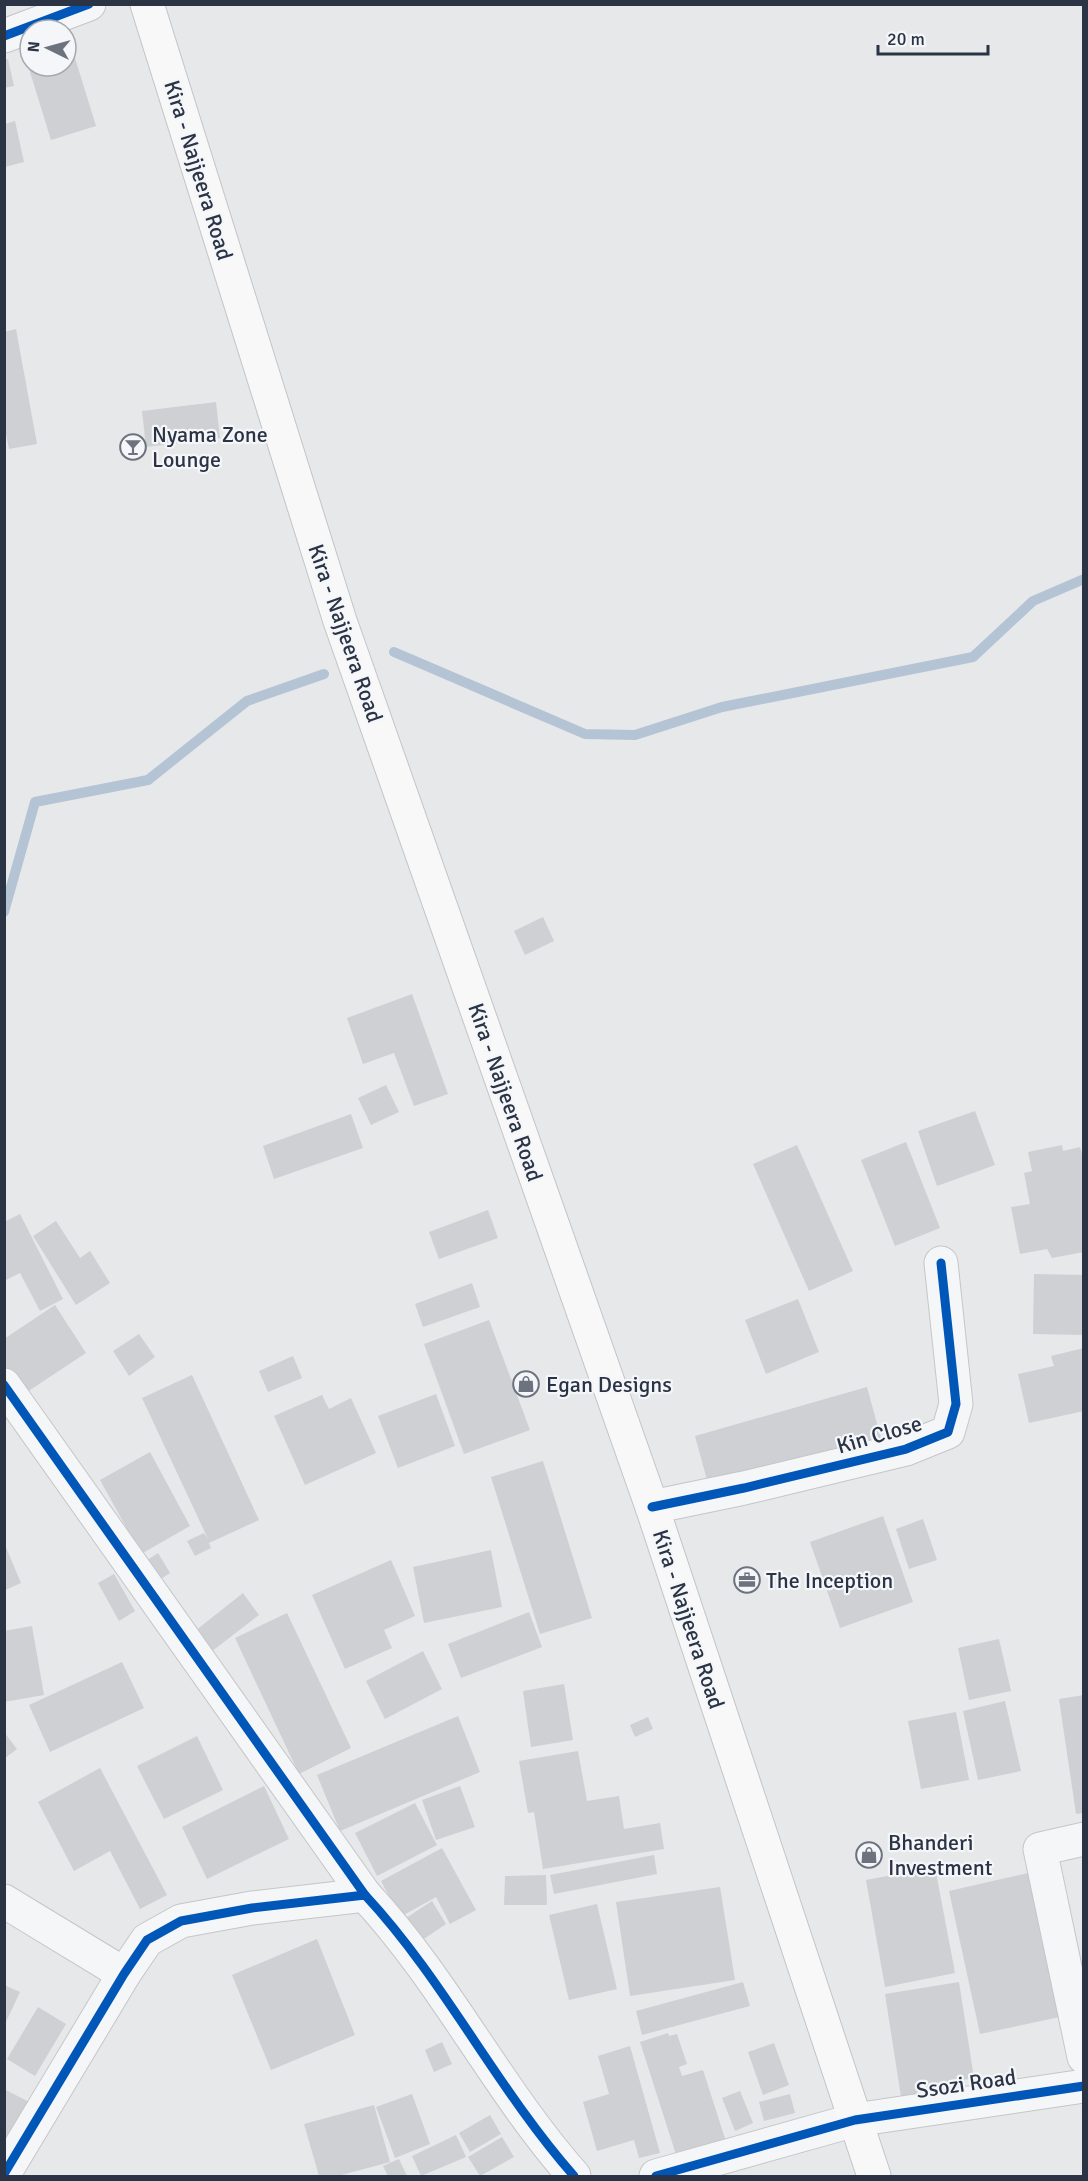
<svg xmlns="http://www.w3.org/2000/svg" width="1088" height="2181" viewBox="0 0 1088 2181" font-family="Signika,sans-serif">
<rect width="100%" height="100%" fill="#e6e8ea"/>
<g fill="none" stroke-linecap="round" stroke-linejoin="round">
<g stroke="#b4c4d5" stroke-width="10">
<polyline points="394,652 585,734 635,735 722,707 973,657 1033,601 1084,579"/>
<polyline points="4,912 35,802 148,780 247,701 324,674"/>
</g>
</g>
<g fill="#ced0d3">
<polygon points="71,45 96,126 51,140 26,59 30,57 30,66 66,66 66,46"/>
<polygon points="8,59 14,86 4,88 4,60"/>
<polygon points="15,121 24,162 5,167 5,124"/>
<polygon points="16,329 37,444 9,449 4,424 4,332"/>
<polygon points="216,402 220,438 146,447 142,411"/>
<polygon points="543,917 554,941 525,955 514,931"/>
<polygon points="412,994 448,1094 414,1106 394,1053 363,1064 347,1018"/>
<polygon points="386,1085 399,1112 371,1125 358,1098"/>
<polygon points="975,1111 995,1165 937,1186 918,1131"/>
<polygon points="351,1114 363,1148 274,1179 263,1146"/>
<polygon points="906,1142 940,1228 895,1246 861,1160"/>
<polygon points="797,1145 853,1271 809,1291 753,1164"/>
<polygon points="1062,1145 1063,1151 1080,1147 1082,1154 1084,1154 1084,1252 1052,1258 1047,1249 1020,1254 1011,1207 1030,1204 1024,1173 1032,1171 1028,1152"/>
<polygon points="488,1210 498,1238 439,1259 429,1232"/>
<polygon points="20,1214 63,1299 40,1311 20,1273 4,1281 4,1222"/>
<polygon points="56,1221 80,1258 90,1251 110,1283 76,1305 33,1236"/>
<polygon points="1034,1274 1084,1275 1084,1335 1033,1334"/>
<polygon points="472,1283 480,1307 423,1327 415,1304"/>
<polygon points="798,1299 819,1352 766,1374 745,1320"/>
<polygon points="55,1305 86,1353 24,1394 4,1364 4,1339"/>
<polygon points="489,1320 530,1430 464,1454 424,1344"/>
<polygon points="139,1334 155,1357 129,1376 113,1351"/>
<polygon points="1084,1348 1084,1411 1029,1423 1018,1374 1054,1366 1051,1356"/>
<polygon points="293,1356 302,1378 268,1392 259,1371"/>
<polygon points="192,1375 259,1520 209,1543 211,1548 195,1556 187,1541 204,1533 208,1539 142,1398"/>
<polygon points="867,1387 882,1442 710,1491 695,1436"/>
<polygon points="436,1394 455,1446 398,1468 378,1416"/>
<polygon points="322,1395 329,1409 351,1398 376,1453 305,1485 274,1416"/>
<polygon points="150,1452 190,1526 141,1554 100,1480"/>
<polygon points="543,1461 592,1618 540,1634 491,1477"/>
<polygon points="883,1516 913,1602 840,1628 810,1542"/>
<polygon points="923,1519 937,1560 909,1569 896,1529"/>
<polygon points="5,1545 21,1583 5,1590"/>
<polygon points="491,1550 502,1607 424,1623 413,1567"/>
<polygon points="158,1553 170,1573 150,1586 138,1566"/>
<polygon points="391,1560 415,1616 384,1630 392,1648 345,1669 312,1595"/>
<polygon points="114,1574 135,1611 119,1621 98,1583"/>
<polygon points="243,1593 259,1615 211,1652 195,1631"/>
<polygon points="529,1612 542,1647 461,1678 448,1644"/>
<polygon points="287,1613 351,1748 299,1774 235,1638"/>
<polygon points="32,1626 44,1695 4,1702 4,1631"/>
<polygon points="999,1639 1011,1691 969,1700 958,1648"/>
<polygon points="423,1651 442,1689 385,1719 366,1681"/>
<polygon points="122,1662 144,1708 50,1752 29,1705"/>
<polygon points="564,1684 573,1740 531,1747 523,1691"/>
<polygon points="1084,1695 1084,1813 1076,1814 1059,1699"/>
<polygon points="1005,1701 1021,1771 978,1780 963,1711"/>
<polygon points="956,1712 969,1780 921,1789 908,1721"/>
<polygon points="458,1716 480,1772 340,1831 317,1775"/>
<polygon points="648,1717 653,1729 635,1737 630,1725"/>
<polygon points="4,1732 17,1749 4,1759"/>
<polygon points="197,1736 223,1790 164,1819 137,1766"/>
<polygon points="578,1751 587,1801 619,1796 624,1829 660,1823 664,1849 543,1869 534,1812 528,1813 519,1761"/>
<polygon points="100,1768 167,1895 140,1909 110,1851 74,1871 38,1802"/>
<polygon points="264,1786 289,1839 207,1879 182,1827"/>
<polygon points="460,1786 475,1827 436,1840 422,1800"/>
<polygon points="415,1803 437,1845 377,1876 355,1833"/>
<polygon points="442,1848 476,1910 450,1924 436,1897 400,1917 381,1881"/>
<polygon points="654,1855 657,1874 554,1894 550,1875"/>
<polygon points="935,1867 955,1973 885,1987 866,1880"/>
<polygon points="1028,1873 1060,2017 980,2034 949,1891"/>
<polygon points="546,1875 547,1905 504,1905 505,1876"/>
<polygon points="720,1887 735,1980 630,1996 616,1902"/>
<polygon points="432,1901 446,1924 418,1943 403,1920"/>
<polygon points="597,1904 617,1989 569,2000 549,1915"/>
<polygon points="317,1939 355,2035 271,2070 232,1975"/>
<polygon points="743,1982 750,2006 642,2035 636,2011"/>
<polygon points="959,1982 974,2078 945,2083 946,2089 901,2097 885,1994"/>
<polygon points="4,1985 20,1992 4,2026"/>
<polygon points="38,2007 66,2024 35,2076 7,2059"/>
<polygon points="668,2033 669,2036 677,2034 687,2064 679,2067 682,2076 703,2070 729,2151 680,2167 640,2042"/>
<polygon points="442,2042 452,2064 434,2072 425,2050"/>
<polygon points="774,2043 789,2085 763,2095 748,2052"/>
<polygon points="630,2046 660,2153 639,2158 634,2140 597,2151 583,2102 609,2094 598,2056"/>
<polygon points="4,2089 31,2103 4,2152"/>
<polygon points="740,2091 753,2123 735,2131 722,2098"/>
<polygon points="412,2094 430,2144 395,2158 376,2107"/>
<polygon points="790,2094 795,2113 764,2121 759,2102"/>
<polygon points="374,2105 390,2162 338,2176 319,2176 304,2124"/>
<polygon points="490,2115 501,2134 470,2152 459,2133"/>
<polygon points="456,2135 466,2157 421,2176 412,2156"/>
<polygon points="502,2137 514,2157 480,2176 468,2157"/>
<polygon points="399,2159 407,2176 388,2176 383,2166"/>
</g>
<g fill="none" stroke-linecap="round" stroke-linejoin="round">
<g stroke="#c4c6c8" stroke-width="35">
<g id="minor">
<polyline points="4,36 89,4"/>
<polyline points="4,1385 365,1895"/>
<polyline points="652,1507 744,1488 906,1449 948,1432 956,1404 941,1263"/>
<polyline points="1084,1839 1040,1849 1084,2057"/>
<polyline points="4,1901 124,1974"/>
<path d="M 4,2174 L 124,1974 L 147,1940 L 181,1921 L 252,1908 L 365,1895 C 445,1981 497,2089 574,2176"/>
<polyline points="656,2176 855,2120 1084,2086"/>
</g>
</g>
<g stroke="#c2c5c8" stroke-width="35">
<polyline id="major" points="147,4 340,621 652,1507 874,2176"/>
</g>
<use href="#minor" stroke="#f5f6f7" stroke-width="33"/>
<use href="#major" stroke="#f8f8f8" stroke-width="33"/>
<g stroke="#f4f6f9" stroke-width="13">
<g id="cycleway">
<polyline points="4,36 89,4"/>
<polyline points="4,1385 365,1895"/>
<polyline points="652,1507 744,1488 906,1449 948,1432 956,1404 941,1263"/>
<path d="M 4,2174 L 124,1974 L 147,1940 L 181,1921 L 252,1908 L 365,1895 C 445,1981 497,2089 574,2176"/>
<polyline points="656,2176 855,2120 1084,2086"/>
</g>
</g>
<use href="#cycleway" stroke="#0057b8" stroke-width="9"/>
</g>
<defs>
<g id="bar-ring" transform="scale(1.35)"><circle r="9.5" fill="#f4f6f9" stroke="#6c737f" stroke-width="1.5"/><path d="M-6-5H6L.8 .8V4.5H3.5V6h-7V4.5H-.8V.8Z" fill="#6c737f"/></g>
<g id="shop-ring" transform="scale(1.35)"><circle r="9.5" fill="#f4f6f9" stroke="#6c737f" stroke-width="1.5"/><path d="M-5-2.5h2.3a2.7 3.5 0 0 1 5.4 0H5L5.5 6h-11ZM-1.5-2.5h3a1.5 2.3 0 0 0-3 0Z" fill="#6c737f"/></g>
<g id="office-ring" transform="scale(1.35)"><circle r="9.5" fill="#f4f6f9" stroke="#6c737f" stroke-width="1.5"/><path d="M-6-3h4V-5.5h4V-3h4V5H-6ZM-1-4.5V-3h2v-1.5ZM-6 0V1H6V0Z" fill="#6c737f"/></g>
</defs>
<g fill-rule="evenodd">
<use href="#bar-ring" x="133" y="447"/>
<use href="#shop-ring" x="526" y="1384"/>
<use href="#office-ring" x="747" y="1580"/>
<use href="#shop-ring" x="869" y="1855"/>
</g>
<g text-anchor="middle" stroke-width="4.5" stroke-linejoin="round" paint-order="stroke">
<g font-size="22" fill="#2b3445" stroke="#f4f6f9">
<text transform="translate(199 170) rotate(73)" y="8">Kira - Najjeera Road</text>
<text transform="translate(346 633) rotate(71)" y="8">Kira - Najjeera Road</text>
<text transform="translate(506 1092) rotate(71)" y="8">Kira - Najjeera Road</text>
<text transform="translate(879 1434) rotate(-16)" y="8">Kin Close</text>
<text transform="translate(689 1619) rotate(72)" y="8">Kira - Najjeera Road</text>
<text transform="translate(966 2083) rotate(-8)" y="8">Ssozi Road</text>
</g>
<g font-size="22" fill="#2b3445" stroke="#f4f6f9" text-anchor="start">
<text x="152" y="442">Nyama Zone<tspan x="152" dy="25">Lounge</tspan></text>
<text x="546" y="1392">Egan Designs</text>
<text x="766" y="1588">The Inception</text>
<text x="888" y="1850">Bhanderi<tspan x="888" dy="25">Investment</tspan></text>
</g>
</g>
<rect width="1088" height="2181" fill="none" stroke="#2b3445" stroke-width="12"/>
<g transform="translate(48 48) rotate(275)"><circle r="28" fill="#f4f6f9" stroke="#a4a8b1" stroke-width="1.5"/>
<path d="M0-4.5L10 22L0 15L-10 22Z" fill="#6c737f"/>
<text y="-9" font-size="16" font-weight="bold" text-anchor="middle" fill="#2b3445">N</text>
</g>
<path d="M878 45v9h110v-9" fill="none" stroke="#2b3445" stroke-width="3"/>
<text x="887" y="45" font-size="18" fill="#2b3445" stroke="#f4f6f9" stroke-width="4.5" paint-order="stroke">20 m</text>
</svg>
